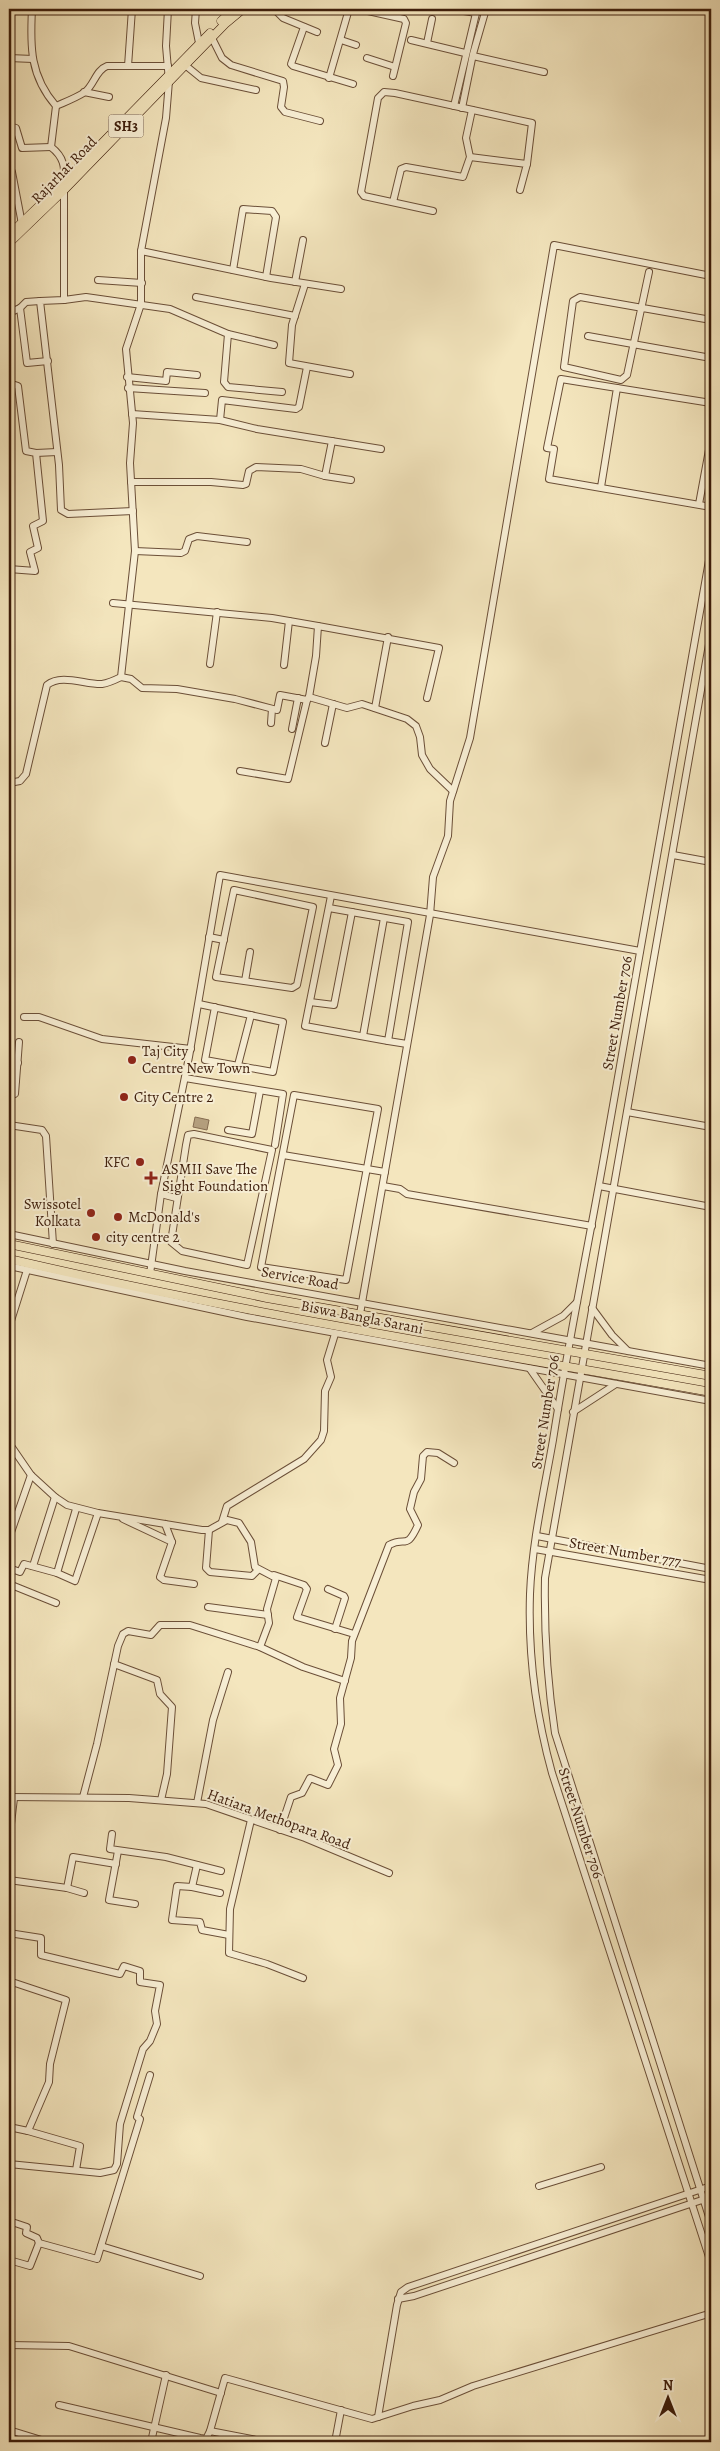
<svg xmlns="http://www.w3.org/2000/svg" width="720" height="2451" viewBox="0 0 720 2451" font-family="Alegreya,serif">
<rect width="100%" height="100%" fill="#f4e6be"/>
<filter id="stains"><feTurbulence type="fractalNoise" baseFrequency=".004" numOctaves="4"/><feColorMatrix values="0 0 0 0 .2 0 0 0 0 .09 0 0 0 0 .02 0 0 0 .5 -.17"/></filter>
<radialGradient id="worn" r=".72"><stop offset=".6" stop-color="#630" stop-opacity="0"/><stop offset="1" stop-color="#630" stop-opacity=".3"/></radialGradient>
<polygon fill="#b6a281" stroke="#866d52" points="195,1117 209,1120 207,1130 193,1127"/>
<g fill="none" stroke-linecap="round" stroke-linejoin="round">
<g stroke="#6b4f38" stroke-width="8">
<g id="minor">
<path d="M 32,9 C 30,47 30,76 56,106 L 51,147 C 64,157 65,167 64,182"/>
<polyline points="196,9 195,23 199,43"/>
<polyline points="274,9 283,18 317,32"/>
<polyline points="359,9 404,19 406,23 393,76"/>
<polyline points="452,9 476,13"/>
<polyline points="304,27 291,64 293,66 353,84"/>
<polyline points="212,38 222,58 231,65 283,81 284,87 281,107 285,112 320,121"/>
<polyline points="341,40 356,45"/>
<polyline points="411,40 465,53"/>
<polyline points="427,43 432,19"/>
<polyline points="473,56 544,72"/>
<polyline points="9,58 33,59"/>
<polyline points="367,58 395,67"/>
<polyline points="185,65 201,78 256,90"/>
<polyline points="128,66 132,9"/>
<polyline points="329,78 349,9"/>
<polyline points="84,92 109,97"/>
<path d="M 56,106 C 65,102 76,98 85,92 C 94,85 96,70 107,66 L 168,66"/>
<polyline points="454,106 477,9"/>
<polyline points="462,108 473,54 486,9"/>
<polyline points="9,126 16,128 22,148 51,147"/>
<polyline points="470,157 527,164 520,190"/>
<polyline points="9,172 12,172 22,224"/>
<polyline points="64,190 64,300 40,301 59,465 61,510 68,514 133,511"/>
<polyline points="393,202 401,169 406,167 463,177 470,157 466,138 472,110"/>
<polyline points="433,211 364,196 361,192 378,98 384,92 395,93 532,123 527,164"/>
<polyline points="141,251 271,278 341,289"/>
<polyline points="233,270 243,209 272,211 276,217 266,277"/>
<polyline points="649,272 627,375 621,380 564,367 573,301 580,297 711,320"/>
<polyline points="98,280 142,283"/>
<polyline points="295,282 303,240"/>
<polyline points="305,284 292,325 289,363 350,374"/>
<polyline points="196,297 295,316"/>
<polyline points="64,300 86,297 170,309 228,334 224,382 228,387 282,392"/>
<polyline points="20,308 26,302 40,301"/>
<polyline points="9,313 20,308 27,363 48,361"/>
<polyline points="228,334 274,345"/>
<polyline points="588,336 711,358"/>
<polyline points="127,377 166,381 167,372 197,375"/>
<polyline points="9,383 18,386 26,451 36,453 43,521 33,526 38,548 30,552 35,571 9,569"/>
<polyline points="128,388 205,393"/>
<polyline points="617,388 711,403"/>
<polyline points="132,414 220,420 257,429 381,449"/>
<polyline points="220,420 222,400 296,409 299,407 307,367"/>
<polyline points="332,441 325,476 351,480"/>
<polyline points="36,453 57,452"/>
<polyline points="131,482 211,482 243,485 246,484 249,471 256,467 301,469 325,476"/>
<polyline points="601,487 617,388 561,379 547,448 554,449 549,479 711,507"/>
<polyline points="699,504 711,439"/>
<path d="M 711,549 C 675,750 642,951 605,1151 C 588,1248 568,1343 553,1440 C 544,1491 532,1543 530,1594 C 528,1654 536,1715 552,1773 L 711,2263"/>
<polyline points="135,551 181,553 185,551 189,539 197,536 247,542"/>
<polyline points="113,603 272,618 318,626"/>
<path d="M 711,633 L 545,1578 C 544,1630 547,1680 555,1733 L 711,2223"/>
<polyline points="210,664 217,612"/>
<polyline points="284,665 289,621"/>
<polyline points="121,677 131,679 142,688 177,689 235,699 277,710 280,695 307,700 309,697 347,708 362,704 407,719 416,726 420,737 422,755 430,769 453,791"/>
<polyline points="309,697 316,656 318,626 439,648 427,698"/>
<polyline points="375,708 388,637"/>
<polyline points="271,723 272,709"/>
<polyline points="292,729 298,698"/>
<polyline points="325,743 333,704"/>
<polyline points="240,771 288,779 307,700"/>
<path d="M 9,783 L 20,781 L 26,774 L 47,685 C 61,673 86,685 102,684 C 109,683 115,680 121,677 L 135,551 L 130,463 L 133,423 L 126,349 L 141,304 L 141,251 L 166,118 L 169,81 L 166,46 L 168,9"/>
<polyline points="673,855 711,862"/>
<polygon points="234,890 313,907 297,985 292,988 216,977"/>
<polyline points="329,908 408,922 388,1041 305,1026 331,896"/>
<polyline points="209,937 224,940"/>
<polyline points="245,981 250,952"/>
<polyline points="310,1002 334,1005 352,912"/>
<polyline points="199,1004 283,1022 273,1072 205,1060 215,1007"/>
<polyline points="24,1017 39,1017 102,1039 191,1049"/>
<polyline points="363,1036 384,918"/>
<polyline points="388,1041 407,1044"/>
<polyline points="9,1061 18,1063"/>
<polyline points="238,1065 251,1015"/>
<polyline points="185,1078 283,1094 275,1145"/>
<polyline points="9,1079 16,1081 19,1042"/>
<polygon points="294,1095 378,1109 346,1280 261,1267"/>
<polyline points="9,1096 15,1094 16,1081"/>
<polyline points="627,1112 711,1127"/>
<polyline points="9,1125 42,1130 46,1136 53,1244"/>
<polyline points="228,1130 252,1134 260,1091"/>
<polygon points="194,1134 272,1150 247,1265 182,1251 171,1242 186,1145 188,1135"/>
<polyline points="283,1155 385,1172"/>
<polyline points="163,1186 178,1189"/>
<polyline points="383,1186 400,1189 407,1194 592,1226"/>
<polyline points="599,1186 711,1207"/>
<polyline points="161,1194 176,1198"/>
<polyline points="9,1234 185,1271 711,1366"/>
<polyline points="9,1266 247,1317 711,1401"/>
<polyline points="150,1274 161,1194 189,1057 220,875 640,951"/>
<polyline points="592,1308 612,1335 628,1351"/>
<polyline points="360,1314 430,915 433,877 448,836 450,801 470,738 554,245 711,276"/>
<polyline points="9,1327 27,1270"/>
<polyline points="532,1333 563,1316 577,1302"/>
<polyline points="530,1369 558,1409"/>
<polyline points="573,1412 616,1384"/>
<polyline points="9,1443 31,1475 55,1497 67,1505 98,1513 202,1530 209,1530 227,1520 239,1523 251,1542 255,1567 276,1578 267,1609 269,1623 260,1647"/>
<polyline points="123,1519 172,1542"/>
<polyline points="222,1522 227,1506 304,1459 321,1440 324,1431 325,1391 331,1377 327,1360 335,1334"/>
<polyline points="165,1524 172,1542 160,1577 164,1580 194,1584"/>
<polyline points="209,1530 206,1568 210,1572 252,1576 258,1570"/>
<polyline points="537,1536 711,1569"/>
<polyline points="9,1538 31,1475"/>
<polyline points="535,1549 711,1580"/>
<polyline points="33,1566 55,1497"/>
<polyline points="9,1568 20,1572 24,1564 57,1573 76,1509"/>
<polyline points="57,1573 75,1581 98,1513"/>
<polyline points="274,1575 304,1585 307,1589 297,1617 354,1634"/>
<polyline points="9,1584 56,1603"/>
<polyline points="328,1589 344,1596 345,1598 335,1629"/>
<polyline points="208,1607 268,1615"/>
<polyline points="114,1664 157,1680 160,1694 172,1707 167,1774 161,1800"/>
<polyline points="9,1797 129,1798 206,1804 305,1838 389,1873"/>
<polyline points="83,1797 97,1744 118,1646 123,1634 128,1631 151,1635 160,1625 190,1625 260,1647 303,1667 345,1681"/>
<polyline points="197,1803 213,1720 228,1672"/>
<polyline points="251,1820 230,1909 229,1953 267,1964 303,1978"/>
<path d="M 280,1830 L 291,1797 L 302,1793 L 310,1778 L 328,1785 L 338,1765 L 334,1749 L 341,1724 L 340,1698 L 351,1658 L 352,1641 L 389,1545 C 406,1536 406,1551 418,1525 L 410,1509 L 414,1492 L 421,1479 L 423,1456 L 427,1452 L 438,1453 L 454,1463"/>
<polyline points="112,1834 110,1849 166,1857 221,1871"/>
<polyline points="9,1841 14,1798"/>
<polyline points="118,1851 109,1900 135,1904"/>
<polyline points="197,1865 192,1887 177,1886 172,1920 200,1922 202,1930 229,1935"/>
<polyline points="9,1880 67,1888 84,1893"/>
<polyline points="192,1887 220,1893"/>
<polyline points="67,1888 73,1857 116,1864"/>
<polyline points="9,1933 41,1938 41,1955 120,1974 124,1966 140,1971 140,1982 160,1985 155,2011 157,2024 150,2041 143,2049 120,2124 117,2164 114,2170 100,2173 9,2164"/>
<polyline points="9,1978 9,1981 66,2000 50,2064 49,2082 28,2131 9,2127"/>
<polyline points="28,2131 80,2146 76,2170"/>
<polyline points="539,2186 601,2167"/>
<polyline points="9,2228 12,2222 27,2227 26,2233 37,2238 39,2243"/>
<polyline points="101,2246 200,2276"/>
<polyline points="9,2260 30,2266 39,2243 97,2259 140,2119 137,2117 150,2075"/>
<polyline points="398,2299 414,2296 711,2197"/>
<polyline points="9,2345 69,2346 221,2393"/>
<polyline points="59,2405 200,2438 206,2439 210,2431 267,2442"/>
<polyline points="378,2417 397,2305 401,2292 408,2287 711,2186"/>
<polyline points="9,2430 48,2442"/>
<polyline points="210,2431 225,2378 372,2419 413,2406 440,2400 473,2386 705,2315"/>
<polyline points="151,2442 166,2375"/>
<polyline points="335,2442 341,2410"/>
</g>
</g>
<g stroke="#3d1d0b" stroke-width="9">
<g id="major">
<polyline points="221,21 234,9"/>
<polyline points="9,235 64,182 210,33"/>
<polyline points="9,243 64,190 225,24 243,9"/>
<polyline points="9,1244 267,1298 711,1376"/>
<path d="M 9,1259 C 241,1313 476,1350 711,1392"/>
</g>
</g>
<use href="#minor" stroke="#f8efd5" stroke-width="6"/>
<use href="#major" stroke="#f4e6be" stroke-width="8"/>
</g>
<g fill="#8f2418" stroke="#f8efd5" stroke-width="2">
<circle cx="132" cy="1060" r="5"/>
<circle cx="124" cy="1097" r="5"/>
<circle cx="140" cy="1162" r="5"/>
<path d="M148.5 1170.5h5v5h5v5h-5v5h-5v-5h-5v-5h5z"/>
<circle cx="91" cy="1213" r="5"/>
<circle cx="118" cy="1217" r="5"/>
<circle cx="96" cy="1237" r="5"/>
</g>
<g text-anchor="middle" stroke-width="4" stroke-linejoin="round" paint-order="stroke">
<rect fill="#f8efd5" stroke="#755c48" stroke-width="1" x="108.5" y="114.5" width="35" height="23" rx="4"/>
<g font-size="14" font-weight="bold" fill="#3d1d0b">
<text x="126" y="131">SH3</text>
</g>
<g font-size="15" fill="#3d1d0b" stroke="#f8efd5">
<text transform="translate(64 170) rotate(-46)" y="5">Rajarhat Road</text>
<text transform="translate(617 1013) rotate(-80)" y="5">Street Number 706</text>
<text transform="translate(300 1278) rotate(10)" y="5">Service Road</text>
<text transform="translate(362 1317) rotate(11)" y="5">Biswa Bangla Sarani</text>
<text transform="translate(545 1412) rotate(-81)" y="5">Street Number 706</text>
<text transform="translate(625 1552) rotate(10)" y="5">Street Number 777</text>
<text transform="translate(279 1819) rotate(20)" y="5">Hatiara Methopara Road</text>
<text transform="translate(581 1823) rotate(72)" y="5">Street Number 706</text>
</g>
<g font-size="15" fill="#3d1d0b" stroke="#f8efd5" text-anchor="start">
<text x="142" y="1056">Taj City<tspan x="142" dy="17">Centre New Town</tspan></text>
<text x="134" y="1102">City Centre 2</text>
<text x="130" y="1167" text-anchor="end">KFC</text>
<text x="162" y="1174">ASMII Save The<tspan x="162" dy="17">Sight Foundation</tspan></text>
<text x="81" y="1209" text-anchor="end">Swissotel<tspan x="81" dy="17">Kolkata</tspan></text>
<text x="128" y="1222">McDonald's</text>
<text x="106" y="1242">city centre 2</text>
</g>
</g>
<rect width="720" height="2451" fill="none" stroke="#f4e6be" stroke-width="30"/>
<rect x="10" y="10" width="700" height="2431" fill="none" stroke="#3d1d0b" stroke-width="2.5"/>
<rect x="15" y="15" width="690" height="2421" fill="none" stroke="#3d1d0b"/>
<g transform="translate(668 2398)" stroke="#f8efd5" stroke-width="4" paint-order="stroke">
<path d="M0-4L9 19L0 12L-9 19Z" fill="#3d1d0b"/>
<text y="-8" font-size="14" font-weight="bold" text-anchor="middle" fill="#3d1d0b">N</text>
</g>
<rect width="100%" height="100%" filter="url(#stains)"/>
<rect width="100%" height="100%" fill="url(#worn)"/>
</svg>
